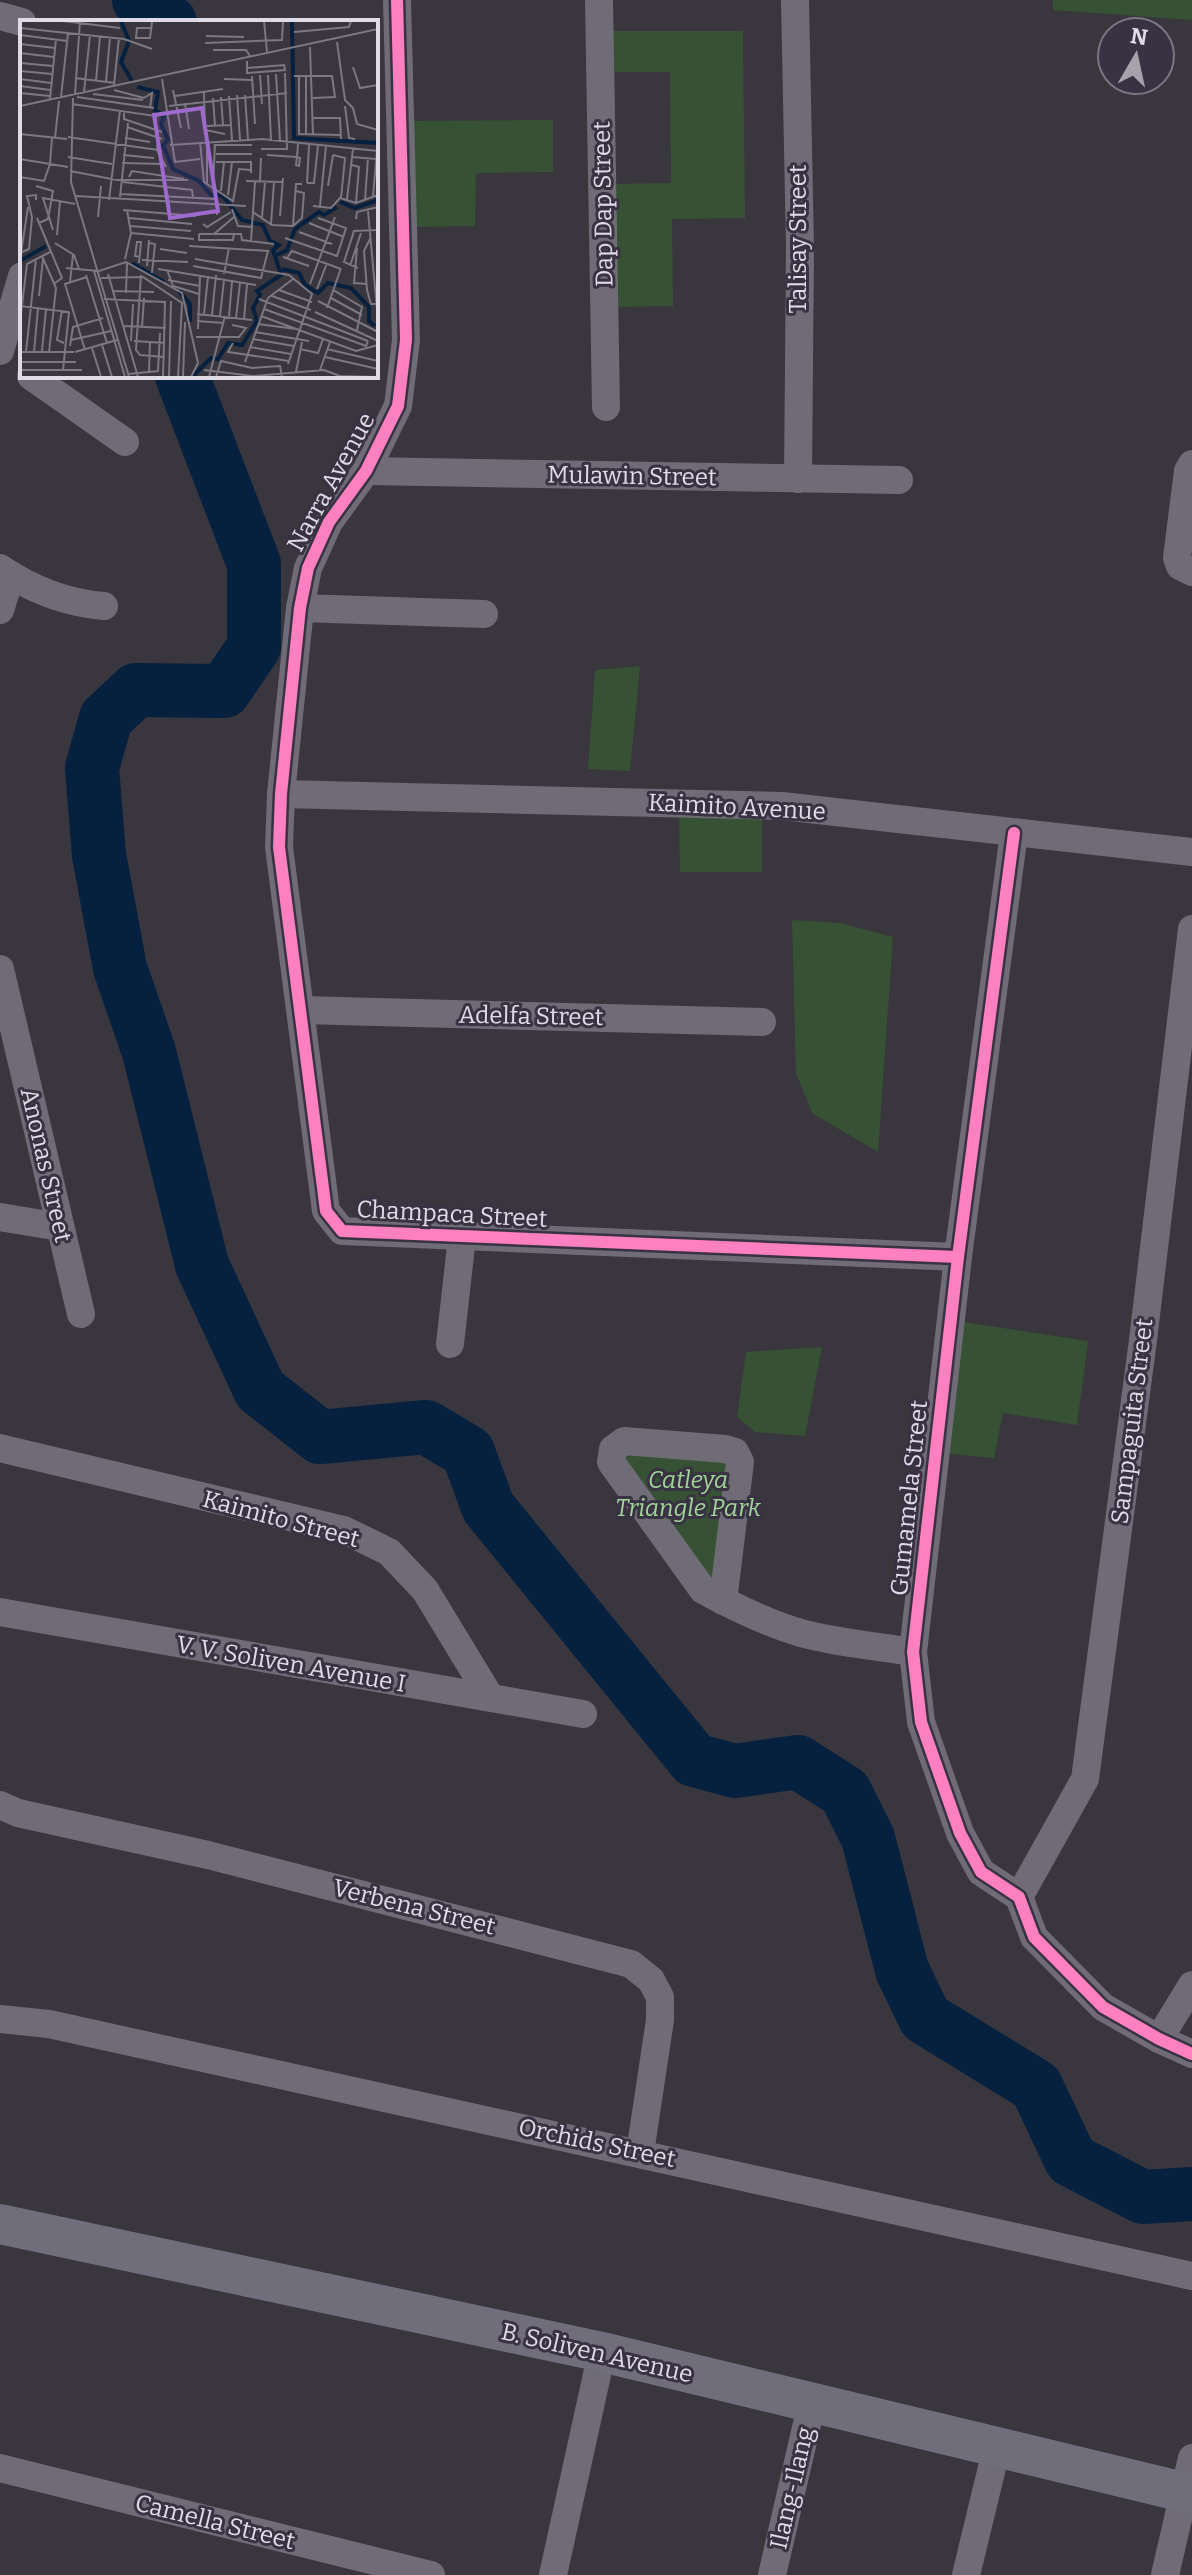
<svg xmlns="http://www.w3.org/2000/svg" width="1192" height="2575" viewBox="0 0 1192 2575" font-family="Bitter,serif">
<rect width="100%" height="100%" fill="#39363e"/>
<g fill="#365133">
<polygon points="1053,0 1192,0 1192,20 1053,10"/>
<polygon points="604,31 743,31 745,218 672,219 673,306 609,307 608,184 671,183 670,72 604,72"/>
<polygon points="553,120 553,172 476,173 475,226 407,227 406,121"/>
<polygon points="640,666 630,771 588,769 595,670"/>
<polygon points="679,812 762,814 762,872 680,872"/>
<polygon points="792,920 840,923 893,937 878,1152 812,1113 796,1073"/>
<polygon points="950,1320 1088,1341 1077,1425 1003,1413 994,1458 930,1452"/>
<polygon points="822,1347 805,1436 755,1432 737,1417 746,1352"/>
<polygon points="627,1448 730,1463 719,1590 618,1463"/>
</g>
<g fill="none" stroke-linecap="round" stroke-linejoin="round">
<g stroke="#05213f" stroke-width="54">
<polyline points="139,0 170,22"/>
<polyline points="182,376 254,564 254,647 224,691 136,690 106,718 92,768 99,855 120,968 149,1052 202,1265 260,1390 320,1437 426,1427 468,1452 488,1507 694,1760 735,1771 798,1762 845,1792 868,1838 902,1970 925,2018 1036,2086 1071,2160 1143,2197 1192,2194"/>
</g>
<g stroke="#6f6c78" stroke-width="28">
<polyline points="397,0 406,340 398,406 366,471 329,522 308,568 300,608 281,794 279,847 326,1211 342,1231 958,1257"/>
<polyline points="599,0 606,407"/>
<polyline points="795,0 800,246 798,479"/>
<polyline points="0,16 22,22"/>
<polyline points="0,351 22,276"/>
<polyline points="31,376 125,442"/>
<polyline points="1192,464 1188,471 1177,558 1180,566 1192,572"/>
<polyline points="366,471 899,480"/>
<path d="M 0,568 C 31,589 67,603 104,606"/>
<polyline points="300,608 484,614"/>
<polyline points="0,610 11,575"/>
<polyline points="281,794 782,806 1192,852"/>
<polyline points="1014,833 958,1257 913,1652 921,1722 960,1833 981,1872 1019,1897 1034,1937 1103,2007 1159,2039 1192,2054"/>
<polyline points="0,969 81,1314"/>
<polyline points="301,1010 762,1022"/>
<polyline points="0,1217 60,1227"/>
<polyline points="450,1344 462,1237"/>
<polyline points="0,1448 344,1530 389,1552 425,1590 490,1697"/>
<path d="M 723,1601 L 740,1462 L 735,1452 L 725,1449 L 624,1441 L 613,1449 L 611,1462 L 703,1590 C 734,1607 767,1623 801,1633 C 837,1643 877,1646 913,1652"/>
<polyline points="0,1612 583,1714"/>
<polyline points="0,1805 18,1813 208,1855 631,1964 651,1980 660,1997 660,2020 640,2153"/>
<polyline points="1019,1897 1085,1779 1143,1340 1192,929"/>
<polyline points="0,2019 49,2024 1192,2276"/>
<polyline points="1159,2039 1192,1985"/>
<polyline points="0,2468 431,2575"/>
<polyline points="553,2575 602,2352"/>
<polyline points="772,2575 812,2402"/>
<polyline points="966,2575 997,2447"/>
<polyline points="1165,2575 1192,2458"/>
</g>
<polyline stroke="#716e7b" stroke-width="40" points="0,2224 602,2352 1192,2494"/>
<g stroke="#383242" stroke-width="17">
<g id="cycleway">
<polyline points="397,0 406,340 398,406 366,471 329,522 308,568 300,608 281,794 279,847 326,1211 342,1231 958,1257"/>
<polyline points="1014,833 958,1257 913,1652 921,1722 960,1833 981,1872 1019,1897 1034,1937 1103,2007 1159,2039 1192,2054"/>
</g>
</g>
<use href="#cycleway" stroke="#ff80c0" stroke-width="12"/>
</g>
<g text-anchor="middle" stroke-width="6" stroke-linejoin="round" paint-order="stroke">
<g font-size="24" fill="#e0dce7" stroke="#383242">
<text transform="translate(603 204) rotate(-91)" y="8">Dap Dap Street</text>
<text transform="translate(798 239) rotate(-90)" y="8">Talisay Street</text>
<text transform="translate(632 476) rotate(1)" y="8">Mulawin Street</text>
<text transform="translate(331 482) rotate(-61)" y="8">Narra Avenue</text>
<text transform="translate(737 807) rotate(3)" y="8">Kaimito Avenue</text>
<text transform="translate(531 1016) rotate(1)" y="8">Adelfa Street</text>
<text transform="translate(46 1165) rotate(77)" y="8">Anonas Street</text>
<text transform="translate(452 1214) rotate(3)" y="8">Champaca Street</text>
<text transform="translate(1132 1421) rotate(-83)" y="8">Sampaguita Street</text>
<text transform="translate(909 1498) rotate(-84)" y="8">Gumamela Street</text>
<text transform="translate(281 1519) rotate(15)" y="8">Kaimito Street</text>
<text transform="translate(291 1664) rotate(10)" y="8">V. V. Soliven Avenue I</text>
<text transform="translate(414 1907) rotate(14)" y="8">Verbena Street</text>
<text transform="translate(597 2143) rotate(12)" y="8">Orchids Street</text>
<text transform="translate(597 2353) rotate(13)" y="8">B. Soliven Avenue</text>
<text transform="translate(792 2488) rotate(-77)" y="8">Ilang-Ilang</text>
<text transform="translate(215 2522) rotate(14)" y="8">Camella Street</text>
</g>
<g font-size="24" font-style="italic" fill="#a1d598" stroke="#383242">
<text x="688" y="1488">Catleya<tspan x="688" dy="28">Triangle Park</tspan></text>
</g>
</g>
<g transform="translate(20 20)">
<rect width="358" height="358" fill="#39363e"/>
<path fill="none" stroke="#05213f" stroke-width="4" d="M 101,1 L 109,21 L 101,42 L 112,61M 272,1 L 274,118 L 358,123M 117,67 L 138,72 L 135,90 L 144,96 L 141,104 L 148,120 L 143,125 L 153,149 L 179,161 L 191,175 L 202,175 L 222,200 L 243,205 L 250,221 L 259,225 L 253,230 L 261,255 L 237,271 L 240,275 L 233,288 L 237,301 L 222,325 L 208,323 L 198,339 L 191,338 L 173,356M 320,182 L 335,188 L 358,180M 257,235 L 267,230 L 275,209 L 299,192 L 304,195 L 317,187M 0,241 L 26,226M 112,243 L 144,262M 262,249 L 279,253 L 285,265 L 298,273 L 308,263 L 331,268 L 349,287 L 349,301 L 355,306M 159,271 L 170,284 L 170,302"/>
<path fill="none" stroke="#7c7882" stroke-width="2" d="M 43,1 L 100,8M 244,1 L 247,32M 0,8 L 104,19 L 132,29M 131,8 L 117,8 L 116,18 L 130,18 L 132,2M 274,12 L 329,7 L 331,1M 0,15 L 47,21M 186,16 L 224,17M 317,22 L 325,80 L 333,88 L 337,104 L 358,110M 185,23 L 262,20 L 263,1M 0,24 L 35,28M 290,27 L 293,115M 193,30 L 226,30 L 230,36M 0,33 L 34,37M 227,41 L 227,53 L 228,53 L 265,50 L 264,45 L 227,48M 0,43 L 33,46M 333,47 L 340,68 L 358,65M 0,51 L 32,54M 256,54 L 260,121M 240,55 L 242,84M 248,55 L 251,120M 232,56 L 235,104M 274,56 L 312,56 L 315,77 L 293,78M 279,56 L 279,114 L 321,115M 286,56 L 286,115M 55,58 L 95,63M 0,59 L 31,63M 142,59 L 155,142 L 180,139M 204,59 L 232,60M 76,61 L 80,16M 86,62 L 90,17M 94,65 L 99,18M 0,66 L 30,70M 94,70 L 124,78M 153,70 L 161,108M 184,71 L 185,110 L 205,114M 64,72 L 70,15M 0,73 L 30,76M 55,74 L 60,1M 73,74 L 123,80M 217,75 L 220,120M 225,75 L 228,120M 155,76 L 203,69M 209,76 L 212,120M 41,77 L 48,13M 57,77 L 134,88M 201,77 L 203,105M 53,78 L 51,162 L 109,357M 124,78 L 132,73 L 130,88M 193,78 L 195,106M 30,79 L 36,19M 165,83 L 169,109M 52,84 L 136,96 L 136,109M 0,86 L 358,9M 149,86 L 267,73M 325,86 L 329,118 L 335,119M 104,93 L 104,99 L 142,112M 293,98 L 320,98 L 321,119M 187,106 L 211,105M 107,107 L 142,119M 0,114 L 47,119M 48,117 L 138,130M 35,118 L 39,81M 105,118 L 130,122M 138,118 L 137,130 L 146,147M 180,122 L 184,162 L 213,181 L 219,149 L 231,150M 150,125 L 242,119 L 358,131M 195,125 L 232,125M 241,129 L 267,129 L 265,53M 196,134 L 232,134M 103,135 L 134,138M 247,135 L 277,137 L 280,138 L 279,146 L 276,145 L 277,137 L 278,124M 313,135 L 325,138 L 321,178M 48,137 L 92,144M 332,137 L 356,139M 0,139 L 48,147M 196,142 L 231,142 L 231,153M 102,143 L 144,144M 30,144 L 32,118M 332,145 L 339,147 L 336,183M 50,151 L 97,160 L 168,160M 0,157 L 24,161 L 30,144M 109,157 L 112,151 L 164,159M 226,161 L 263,162M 103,162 L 172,170 L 173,177M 240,162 L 241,138M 287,163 L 294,163 L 298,126M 287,163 L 289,125M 187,164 L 187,122M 16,166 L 33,171 L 28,199 L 19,203M 308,166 L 313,135M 193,169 L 195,122M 201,171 L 204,142M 100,174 L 197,179 L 197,195M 208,175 L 212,142M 56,176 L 226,186M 353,176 L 357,131M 100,177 L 108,103M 327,179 L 333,129M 89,180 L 100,90M 345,180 L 348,138M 293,186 L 311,188 L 320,178 L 336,183 L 358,175M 300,186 L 306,126M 212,189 L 218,206 L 232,207M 103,190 L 176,196M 348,191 L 358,300M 233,192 L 252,205 L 273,206 L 282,198 L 284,173 L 276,171M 260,196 L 263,158M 78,197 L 81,166M 242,197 L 245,162M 17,198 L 42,258 L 35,263M 109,198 L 172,204M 336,199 L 337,192 L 358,187M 289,203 L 324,217M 183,204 L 187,207 L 211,192M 251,204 L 254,162M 273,205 L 276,164 L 282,164M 110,206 L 171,211M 33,210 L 23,178 L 55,184M 279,212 L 312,224M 111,213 L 174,219M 179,214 L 221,214 L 222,220 L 254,224M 179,214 L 179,220 L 213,220 L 214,214M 194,214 L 214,197M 37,215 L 40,181M 351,217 L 344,231 L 347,270 L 351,284 L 357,284M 265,218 L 317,236 L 326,208 L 298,198M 231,221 L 235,162M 35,223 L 54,235 L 59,249M 129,223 L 135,224 L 132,253M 169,226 L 248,231 L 241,258 L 173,246M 337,228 L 334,263 L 347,264M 140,229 L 167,233M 0,233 L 9,229 L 12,197 L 7,176 L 16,175 L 16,180M 1,233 L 8,187M 22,236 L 36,268 L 29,332M 263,237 L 289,246M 267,238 L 272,231 L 321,249M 105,239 L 111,213 L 107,190M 175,239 L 269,255 L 292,274 L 268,344M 122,240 L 168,242M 119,243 L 119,242 L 121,222 L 117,222 L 115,236 L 120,237M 127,246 L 129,220M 330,246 L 341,213M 46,248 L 79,251 L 106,242 L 162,273 L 178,343 L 171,357M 338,248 L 324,242 L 334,211 L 358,210M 138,249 L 236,265M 147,250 L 153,266 L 179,274M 74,251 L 105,357M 88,254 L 118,357M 204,254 L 209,228M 66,255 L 87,323M 121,255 L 116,330 L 120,335 L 145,337M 81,258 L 123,257 L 162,283 L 158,357M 148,260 L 180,266M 50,262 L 53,235M 290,264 L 315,197M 297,269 L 307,243M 259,270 L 292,282M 313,270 L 342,287 L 337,310M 93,271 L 134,272M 106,273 L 107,242M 19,276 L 23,239M 252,276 L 291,290M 311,278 L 342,295M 84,279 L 145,282 L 143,357M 239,279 L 348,321M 298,281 L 358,312M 0,286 L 49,292 L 43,350M 307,288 L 321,248M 244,289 L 346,326 L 348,321M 42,290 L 37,320 L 44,323M 295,292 L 358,321M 177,294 L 232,300M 184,294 L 188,257M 192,295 L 196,255M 200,296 L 204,260M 209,296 L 212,262M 241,296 L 336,331 L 358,325M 216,298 L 220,263M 224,299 L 227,264M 177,301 L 204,303M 0,302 L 7,244 L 30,232M 238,304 L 276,309M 103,306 L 146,308M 122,307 L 124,278M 178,309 L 180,256M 235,312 L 289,321M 176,317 L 219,317 L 226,308 L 212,305M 233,319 L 274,326M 51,320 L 91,311M 111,321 L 113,284M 114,321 L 145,323M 213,323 L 208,332 L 269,341M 82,325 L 92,357M 50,326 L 53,307 L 83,298M 230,327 L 271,334M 72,328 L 81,357M 280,329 L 298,333 L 303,319M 307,329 L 358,341M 65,330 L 45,264 L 67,257M 22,331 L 26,289M 0,332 L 54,332M 6,332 L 16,239M 14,332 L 18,288M 55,332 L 97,320M 305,337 L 358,349M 0,342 L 56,342M 225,342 L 248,278 L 273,259M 0,350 L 62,350M 184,350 L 233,356 L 304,350 L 320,356 L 357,357M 300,350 L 310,322M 129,351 L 130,322M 138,351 L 140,313M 276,352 L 282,322M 108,354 L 139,351M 149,357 L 151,281M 163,357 L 165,302M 189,357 L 205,296M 196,357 L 201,341 L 232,348 L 260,346 L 262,357"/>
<path fill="#9e6acd" fill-opacity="0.15" stroke="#9e6acd" stroke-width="4" d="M 182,88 L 198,191 L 150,198 L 134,95 Z"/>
<rect width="358" height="358" fill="none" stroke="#e0dce7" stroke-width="4"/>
</g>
<g transform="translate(1136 56) rotate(9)"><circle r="38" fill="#383242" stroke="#7b7684" stroke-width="2"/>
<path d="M0-6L14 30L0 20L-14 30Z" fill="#a6a2ac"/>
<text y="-12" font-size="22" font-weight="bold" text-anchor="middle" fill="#e0dce7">N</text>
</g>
</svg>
